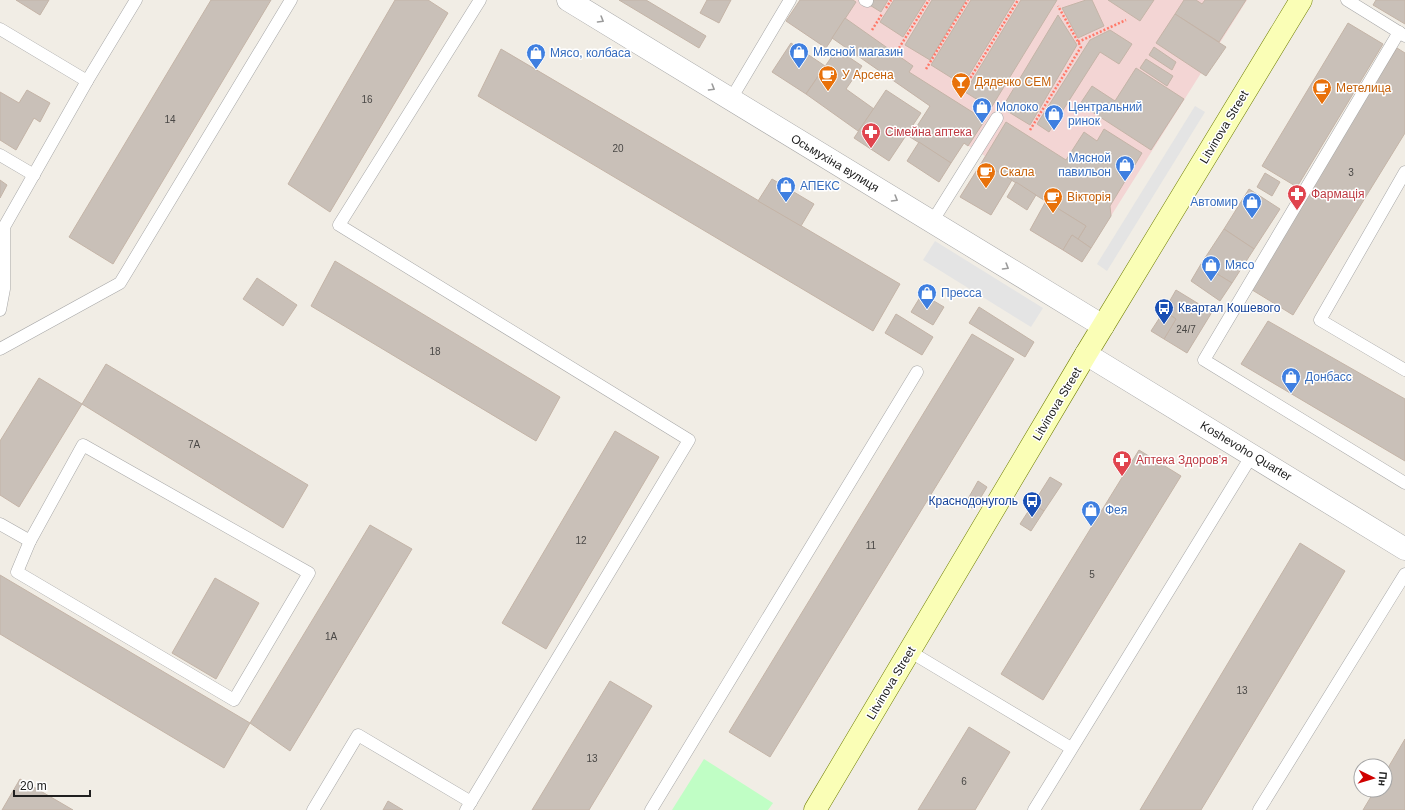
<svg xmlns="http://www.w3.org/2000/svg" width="1405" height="810" viewBox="0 0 1405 810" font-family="Helvetica,sans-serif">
<rect width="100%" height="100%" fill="#f1ede5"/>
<polygon fill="#f3d5d4" points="800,0 1247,0 1082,262 1030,230 1046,201 1012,180 991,215 960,197 985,156 923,118 930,106 832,38 826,48 786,21"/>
<polygon fill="#c0fec5" points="704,759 773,803 768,810 672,810"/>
<g fill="#e4e4e4">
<polygon points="1195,106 1205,112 1107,271 1097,264"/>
<polygon points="935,241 1043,308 1031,327 923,260"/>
</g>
<g fill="#c9c0b8" stroke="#c4b4a7">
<polygon points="16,0 49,0 40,15"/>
<polygon points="211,0 271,0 113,264 69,237"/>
<polygon points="395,0 428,0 448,13 330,212 288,184"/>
<polygon points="619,0 646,0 706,36 699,48"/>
<polygon points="707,0 731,0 719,23 700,13"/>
<polygon points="800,0 853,0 856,2 826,48 786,21"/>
<polygon points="871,0 888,0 881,12 868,4"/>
<polygon points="894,0 926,0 903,37 880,22"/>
<polygon points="932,0 966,0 930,60 905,45"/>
<polygon points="971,0 1015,0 963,85 931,65"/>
<polygon points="1021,0 1057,0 991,108 965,92"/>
<polygon points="1086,0 1092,0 1104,26 1078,38 1062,8"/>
<polygon points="1108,0 1154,0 1140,21"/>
<polygon points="1184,0 1196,0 1202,4 1205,0 1246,0 1219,42 1175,14"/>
<polygon points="1376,0 1405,0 1405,24 1373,5"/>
<polygon points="1175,14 1226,47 1206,76 1156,43"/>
<polygon points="1058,15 1077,45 1030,125 1002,108"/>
<polygon points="845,18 913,66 909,72 985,120 968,146 964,143 951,163 910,137 930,106 832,38"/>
<polygon points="1348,23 1383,44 1297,187 1262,166"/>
<polygon points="1110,30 1132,44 1119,64 1100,52 1049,132 1037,124 1090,40"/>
<polygon points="791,43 825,66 806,94 772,72"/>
<polygon points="1154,47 1176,62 1172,70 1149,55"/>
<polygon points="1397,48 1405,53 1405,133 1293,315 1249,288"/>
<polygon points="501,49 900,284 873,331 478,96"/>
<polygon points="837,49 862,66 846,89 874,109 858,131 806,94"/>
<polygon points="1146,59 1173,76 1167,86 1140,68"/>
<polygon points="1136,68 1184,99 1151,150 1080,104 1092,86 1115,101"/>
<polygon points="27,90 50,103 40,122 34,118 16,150 0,140 0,92 19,103"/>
<polygon points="886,90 921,113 889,161 854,138"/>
<polygon points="1006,122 1066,160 1084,132 1097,141 1104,129 1142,153 1110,206 1111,216 1091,248 1078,239 1086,226 982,162"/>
<polygon points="919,142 951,163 939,182 907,161"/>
<polygon points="982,162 1012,180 991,215 960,197"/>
<polygon points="1265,173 1280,182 1272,196 1257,187"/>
<polygon points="772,179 814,204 801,226 758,201"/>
<polygon points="0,180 7,185 0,198"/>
<polygon points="1016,182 1036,195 1027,210 1007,197"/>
<polygon points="1249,189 1280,209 1254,249 1224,229"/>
<polygon points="1046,201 1086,226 1078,239 1072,235 1063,250 1030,230"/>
<polygon points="1224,229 1254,249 1232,283 1201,264"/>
<polygon points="1072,235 1091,248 1082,262 1063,250"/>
<polygon points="335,261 560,397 536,441 311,306"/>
<polygon points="1201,264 1232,283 1220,301 1191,281"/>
<polygon points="257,278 297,305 283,326 243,299"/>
<polygon points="1176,290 1212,312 1187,353 1164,339 1176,319 1164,311"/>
<polygon points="922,294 944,307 933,325 911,312"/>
<polygon points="979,307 1034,342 1025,357 969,323"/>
<polygon points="1164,311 1176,319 1164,339 1151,331"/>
<polygon points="896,314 933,337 922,355 885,333"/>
<polygon points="1268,321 1405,399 1405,461 1241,364"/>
<polygon points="972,334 1014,359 770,757 729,732"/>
<polygon points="106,364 308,485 283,528 82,404"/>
<polygon points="39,378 82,404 19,507 0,495 0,441"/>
<polygon points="615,431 659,457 546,649 502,623"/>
<polygon points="1139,450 1181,476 1043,700 1001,674"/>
<polygon points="1050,477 1062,484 1044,511 1033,504"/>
<polygon points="978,481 987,487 974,509 965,504"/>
<polygon points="1033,504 1044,511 1031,531 1020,524"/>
<polygon points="370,525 412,549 290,751 250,723"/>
<polygon points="1300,543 1345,571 1201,810 1140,810"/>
<polygon points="0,575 250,723 224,768 0,634"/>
<polygon points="215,578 259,603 216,679 172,653"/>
<polygon points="610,681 652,706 589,810 532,810"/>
<polygon points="969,727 1010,752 975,810 918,810"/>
<polygon points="1405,739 1405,810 1363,810 1375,790 1385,790 1385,773"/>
<polygon points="20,779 73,810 2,810"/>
<polygon points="388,801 403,810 383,810"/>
</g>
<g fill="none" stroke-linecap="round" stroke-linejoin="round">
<g stroke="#a7a7a7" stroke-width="13">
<g id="lane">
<polyline points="865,0 867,1"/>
<polyline points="1347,0 1405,36"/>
<polyline points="0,29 87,81"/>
<polyline points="1399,32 1204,360 1405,483"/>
<polyline points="731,99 790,0"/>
<polyline points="0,155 34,175"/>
<polyline points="1405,172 1320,320 1405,370"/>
<polyline points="932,222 997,118"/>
<polyline points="0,310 4,289 4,227 87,81 136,0"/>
<polyline points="0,349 120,283 291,0"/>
<polygon points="83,445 309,573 234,700 17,572 30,541"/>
<polyline points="0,524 30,541"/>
<polyline points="909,651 1071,748"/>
<polyline points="313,810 358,735 471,802"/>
<polyline points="466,810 689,440 339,225 480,0"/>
<polyline points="651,810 917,372"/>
<polyline points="1034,810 1252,455"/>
<polyline points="1259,810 1405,574"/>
</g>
</g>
<g stroke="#a7a7a7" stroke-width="23">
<g id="street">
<polyline points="568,0 1103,326"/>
<polyline points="1086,354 1405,549"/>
</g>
</g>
<g stroke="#6f7e00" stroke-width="23">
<polyline id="secondary" points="815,810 1086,354 1301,0"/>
</g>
<g stroke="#ff7969" stroke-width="2.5" stroke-dasharray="2 2" stroke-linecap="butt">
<polyline points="886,8 891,0"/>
<polyline points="872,30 882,14"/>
<polyline points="1078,42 1126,20"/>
<polyline points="899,48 929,0"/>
<polyline points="926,69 968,0"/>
<polyline points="960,95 1018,0"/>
<polyline points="1030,130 1081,47 1058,6"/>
</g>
<use href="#lane" stroke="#fff" stroke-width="12"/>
<use href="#street" stroke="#fff" stroke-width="22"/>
<use href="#secondary" stroke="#fafeb6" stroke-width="22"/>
</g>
<defs><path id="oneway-chevron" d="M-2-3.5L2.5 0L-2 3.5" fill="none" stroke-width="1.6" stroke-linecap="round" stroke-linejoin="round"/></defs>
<g stroke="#9b9b9b">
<use href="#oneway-chevron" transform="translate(601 20) rotate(31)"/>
<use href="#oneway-chevron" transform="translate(712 88) rotate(31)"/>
<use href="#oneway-chevron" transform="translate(895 199) rotate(31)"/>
<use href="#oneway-chevron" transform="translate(1006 267) rotate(31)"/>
</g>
<defs>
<g id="shop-pin" transform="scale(1)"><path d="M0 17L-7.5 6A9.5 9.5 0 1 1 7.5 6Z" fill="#3f7fe0" stroke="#fff"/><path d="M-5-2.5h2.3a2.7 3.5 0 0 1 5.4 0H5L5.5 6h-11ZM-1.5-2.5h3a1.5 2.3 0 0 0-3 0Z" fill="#fff"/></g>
<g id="cafe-pin" transform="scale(1)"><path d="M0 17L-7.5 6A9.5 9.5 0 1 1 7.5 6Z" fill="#e8710a" stroke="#fff"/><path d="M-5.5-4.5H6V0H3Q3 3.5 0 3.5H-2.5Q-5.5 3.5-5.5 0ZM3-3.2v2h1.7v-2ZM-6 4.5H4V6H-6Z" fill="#fff"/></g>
<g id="bar-pin" transform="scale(1)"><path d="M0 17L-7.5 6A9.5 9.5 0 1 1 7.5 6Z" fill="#e8710a" stroke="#fff"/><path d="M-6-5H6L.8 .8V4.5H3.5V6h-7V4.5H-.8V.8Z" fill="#fff"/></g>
<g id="pharmacy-pin" transform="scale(1)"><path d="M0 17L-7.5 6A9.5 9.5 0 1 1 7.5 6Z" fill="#e0444e" stroke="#fff"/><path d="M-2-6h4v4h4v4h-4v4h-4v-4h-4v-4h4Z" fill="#fff"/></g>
<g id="bus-pin" transform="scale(1)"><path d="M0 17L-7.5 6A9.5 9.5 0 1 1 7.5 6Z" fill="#1a4fb4" stroke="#fff"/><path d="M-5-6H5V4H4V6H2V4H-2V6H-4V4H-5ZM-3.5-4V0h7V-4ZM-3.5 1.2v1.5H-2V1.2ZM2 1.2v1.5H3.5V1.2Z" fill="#fff"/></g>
</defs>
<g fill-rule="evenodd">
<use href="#shop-pin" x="799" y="52"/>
<use href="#shop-pin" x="536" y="53"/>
<use href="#cafe-pin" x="828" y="75"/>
<use href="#bar-pin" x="961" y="82"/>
<use href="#cafe-pin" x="1322" y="88"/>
<use href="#shop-pin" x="982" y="107"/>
<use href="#shop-pin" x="1054" y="114"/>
<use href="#pharmacy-pin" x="871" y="132"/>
<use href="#shop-pin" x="1125" y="165"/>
<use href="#cafe-pin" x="986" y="172"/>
<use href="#shop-pin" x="786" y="186"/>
<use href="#pharmacy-pin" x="1297" y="194"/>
<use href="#cafe-pin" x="1053" y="197"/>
<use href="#shop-pin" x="1252" y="202"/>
<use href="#shop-pin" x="1211" y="265"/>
<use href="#shop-pin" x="927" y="293"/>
<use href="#bus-pin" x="1164" y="308"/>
<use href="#shop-pin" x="1291" y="377"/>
<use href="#pharmacy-pin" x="1122" y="460"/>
<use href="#bus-pin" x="1032" y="501"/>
<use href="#shop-pin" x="1091" y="510"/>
</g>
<g text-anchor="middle" stroke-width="3" stroke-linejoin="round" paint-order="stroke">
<g font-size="10" fill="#4a4846">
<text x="367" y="103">16</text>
<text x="170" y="123">14</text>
<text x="618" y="152">20</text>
<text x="1351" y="176">3</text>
<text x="1186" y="333">24/7</text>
<text x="435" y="355">18</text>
<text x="194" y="448">7А</text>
<text x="581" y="544">12</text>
<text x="871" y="549">11</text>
<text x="1092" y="578">5</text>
<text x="331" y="640">1А</text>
<text x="1242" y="694">13</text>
<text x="592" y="762">13</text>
<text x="964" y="785">6</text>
</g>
<g font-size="12" fill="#366cbe" stroke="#fff" text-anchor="start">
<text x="813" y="56">Мясной магазин</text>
<text x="550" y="57">Мясо, колбаса</text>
<text x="996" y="111">Молоко</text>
<text x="1068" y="111">Центральний<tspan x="1068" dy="14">ринок</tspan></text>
<text x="1111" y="162" text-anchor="end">Мясной<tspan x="1111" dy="14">павильон</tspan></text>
<text x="800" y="190">АПЕКС</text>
<text x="1238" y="206" text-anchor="end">Автомир</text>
<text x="1225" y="269">Мясо</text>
<text x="941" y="297">Пресса</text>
<text x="1305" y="381">Донбасс</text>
<text x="1105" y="514">Фея</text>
</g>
<g font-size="12" fill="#c56008" stroke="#fff" text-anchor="start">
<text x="842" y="79">У Арсена</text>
<text x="975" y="86">Дядечко СЕМ</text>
<text x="1336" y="92">Метелица</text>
<text x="1000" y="176">Скала</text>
<text x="1067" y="201">Вікторія</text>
</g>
<g font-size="12" fill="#202020" stroke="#fff">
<text transform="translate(1224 127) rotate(-59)" y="4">Litvinova Street</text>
<text transform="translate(835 163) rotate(31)" y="4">Осьмухіна вулиця</text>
<text transform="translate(1057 404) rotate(-59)" y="4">Litvinova Street</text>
<text transform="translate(1246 451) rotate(31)" y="4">Koshevoho Quarter</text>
<text transform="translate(891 683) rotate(-59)" y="4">Litvinova Street</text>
</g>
<g font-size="12" fill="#be3a42" stroke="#fff" text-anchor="start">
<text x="885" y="136">Сімейна аптека</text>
<text x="1311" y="198">Фармація</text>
<text x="1136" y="464">Аптека Здоров'я</text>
</g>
<g font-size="12" fill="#164399" stroke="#fff" text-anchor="start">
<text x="1178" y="312">Квартал Кошевого</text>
<text x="1018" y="505" text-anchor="end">Краснодонуголь</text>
</g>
</g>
<g transform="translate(1373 778) rotate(95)"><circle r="19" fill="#ffffff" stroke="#a6a6a6"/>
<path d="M0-3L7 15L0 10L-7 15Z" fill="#d00100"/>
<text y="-6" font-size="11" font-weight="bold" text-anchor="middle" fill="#202020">Пн</text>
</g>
<path d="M14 790v6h76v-6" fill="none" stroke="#202020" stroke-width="2"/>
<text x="20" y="790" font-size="12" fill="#202020" stroke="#ffffff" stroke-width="3" paint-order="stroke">20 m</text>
</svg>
